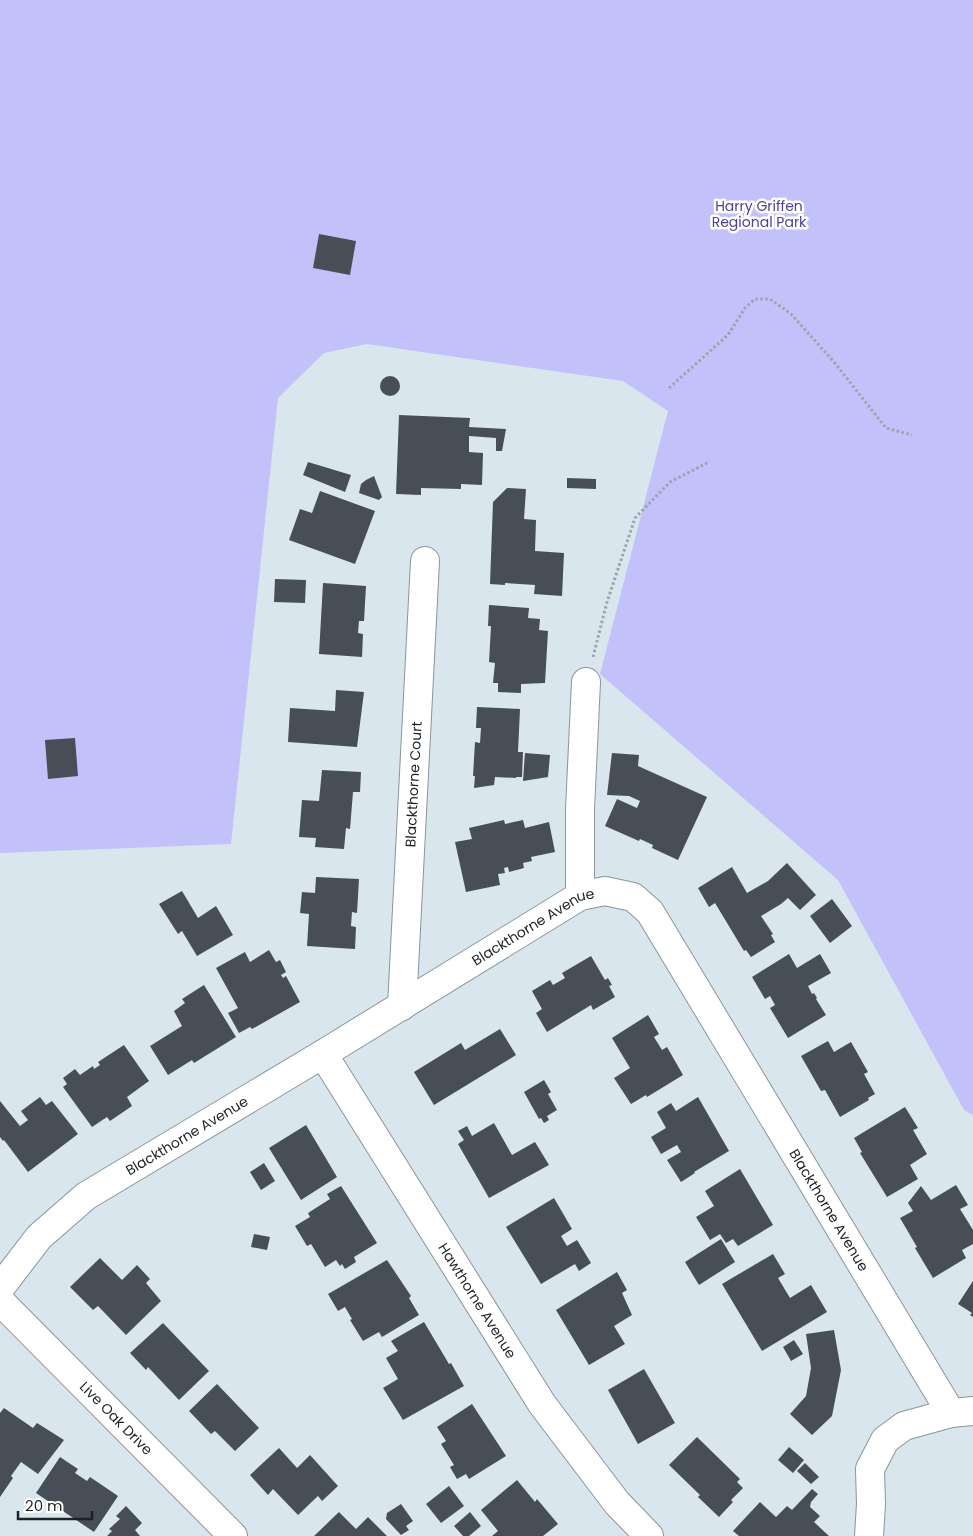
<svg xmlns="http://www.w3.org/2000/svg" width="973" height="1536" viewBox="0 0 973 1536" font-family="Poppins,sans-serif">
<rect width="100%" height="100%" fill="#d9e6ee"/>
<polygon fill="#c2c1fa" points="0,0 973,0 973,1115 964,1110 838,880 600,674 668,411 623,381 367,344 324,353 278,398 231,844 0,853"/>
<g fill="#484e57">
<polygon points="319,234 356,241 350,275 313,268"/>
<circle cx="390" cy="386" r="10"/>
<polygon points="399,415 470,418 469,427 506,429 502,451 496,451 496,438 469,436 469,452 483,453 482,485 461,484 461,489 421,488 421,495 396,494"/>
<polygon points="308,462 351,475 345,492 303,475"/>
<polygon points="374,476 382,497 379,500 359,493 361,484 366,480"/>
<polygon points="567,478 596,479 596,489 567,488"/>
<polygon points="507,488 526,489 524,519 536,520 535,551 564,553 562,596 534,594 535,585 505,583 505,585 490,584 493,502"/>
<polygon points="320,491 375,511 355,564 289,540 300,509 312,513"/>
<polygon points="275,579 306,580 305,603 274,602"/>
<polygon points="323,583 366,586 364,621 359,621 358,633 363,634 362,657 319,654"/>
<polygon points="489,605 529,608 528,618 540,619 539,630 548,631 545,683 521,684 521,693 498,692 498,683 493,683 495,663 489,662 491,626 488,626"/>
<polygon points="336,690 364,692 357,747 288,742 290,708 335,711"/>
<polygon points="477,707 520,709 518,752 523,752 522,777 516,777 516,778 495,777 494,785 474,788 475,776 473,776 475,742 480,743 481,728 476,728"/>
<polygon points="75,738 78,776 48,779 45,740"/>
<polygon points="525,753 550,755 548,777 523,781"/>
<polygon points="612,753 639,755 638,766 707,797 678,860 652,848 653,845 640,839 639,841 605,826 617,799 637,808 640,801 629,796 607,795"/>
<polygon points="322,770 361,772 360,792 353,792 350,829 346,828 344,849 315,847 316,838 299,837 302,800 319,801"/>
<polygon points="504,820 505,824 523,820 525,828 549,822 555,852 531,857 532,861 523,863 524,868 509,872 508,867 504,868 505,873 498,874 500,885 466,892 455,842 472,839 469,828"/>
<polygon points="787,863 816,895 800,910 788,898 781,904 761,916 773,934 771,935 775,942 751,957 746,950 744,951 715,903 709,907 698,888 732,867 747,893 768,881"/>
<polygon points="316,877 359,879 357,913 352,912 351,926 356,927 355,949 307,946 309,914 300,913 302,892 315,893"/>
<polygon points="182,891 198,918 216,906 233,935 197,956 182,931 178,934 159,904"/>
<polygon points="832,899 852,926 830,943 810,916"/>
<polygon points="269,950 276,962 280,960 286,972 281,975 283,978 286,976 300,1002 252,1029 250,1027 239,1033 228,1013 238,1008 216,968 245,952 250,962"/>
<polygon points="789,954 797,968 820,954 831,973 808,986 812,994 814,993 817,998 816,999 826,1015 788,1038 770,1008 775,1005 770,996 765,999 752,977"/>
<polygon points="591,956 605,980 608,978 612,985 609,986 615,997 593,1010 591,1005 547,1032 536,1013 542,1009 532,991 550,980 553,985 565,978 562,973"/>
<polygon points="204,985 236,1037 194,1063 192,1060 168,1075 150,1046 182,1026 174,1011 185,1003 182,999"/>
<polygon points="648,1015 659,1034 654,1037 662,1050 667,1047 683,1075 647,1097 646,1095 631,1104 614,1078 630,1068 612,1038"/>
<polygon points="500,1029 516,1055 434,1105 414,1072 461,1043 465,1050"/>
<polygon points="828,1041 834,1052 851,1042 868,1072 864,1074 875,1094 868,1098 869,1100 840,1117 825,1090 821,1091 801,1056"/>
<polygon points="124,1045 149,1081 127,1097 132,1106 110,1121 107,1117 92,1127 63,1087 67,1084 63,1078 75,1069 80,1075 93,1066 94,1069 100,1065 98,1062"/>
<polygon points="544,1080 551,1092 548,1094 557,1110 547,1116 549,1120 544,1123 541,1118 539,1119 524,1092"/>
<polygon points="40,1097 46,1105 52,1101 78,1134 28,1172 4,1140 3,1141 0,1137 0,1101 20,1126 28,1120 21,1111"/>
<polygon points="698,1097 729,1151 694,1172 695,1173 681,1182 667,1160 681,1152 677,1145 661,1154 651,1137 666,1128 657,1112 671,1103 676,1111"/>
<polygon points="905,1107 918,1128 913,1130 927,1154 910,1165 918,1179 887,1197 860,1153 862,1152 854,1138"/>
<polygon points="494,1123 512,1155 535,1142 549,1165 489,1198 458,1144 464,1140 458,1131 467,1126 472,1136"/>
<polygon points="306,1125 337,1177 301,1200 269,1148"/>
<polygon points="264,1163 275,1181 261,1190 250,1172"/>
<polygon points="740,1169 773,1225 738,1246 733,1239 726,1243 720,1234 710,1240 696,1217 714,1206 705,1191"/>
<polygon points="956,1185 968,1205 960,1209 973,1230 973,1244 962,1250 966,1258 933,1278 915,1248 917,1247 900,1218 913,1211 908,1203 921,1186 931,1200"/>
<polygon points="341,1186 377,1243 354,1257 356,1262 345,1269 342,1264 340,1266 336,1260 325,1267 311,1244 307,1246 295,1226 310,1217 308,1213 330,1199 327,1194"/>
<polygon points="554,1198 572,1229 561,1236 567,1246 577,1240 591,1263 579,1271 575,1264 541,1284 506,1227"/>
<polygon points="254,1234 270,1237 267,1250 251,1247"/>
<polygon points="721,1239 735,1262 699,1285 685,1262"/>
<polygon points="773,1254 785,1274 778,1278 790,1298 811,1285 827,1312 762,1351 722,1284"/>
<polygon points="100,1258 122,1280 137,1265 150,1279 146,1283 161,1301 126,1335 98,1306 93,1310 70,1287"/>
<polygon points="387,1260 411,1296 409,1298 419,1315 382,1337 379,1332 363,1341 350,1320 352,1319 345,1307 338,1311 328,1294"/>
<polygon points="617,1272 627,1290 622,1293 632,1315 614,1326 625,1344 589,1365 556,1310"/>
<polygon points="973,1281 973,1317 970,1315 972,1313 958,1304"/>
<polygon points="424,1322 449,1364 451,1363 464,1386 403,1420 383,1388 398,1379 386,1358 398,1351 391,1341"/>
<polygon points="163,1323 209,1371 179,1400 148,1367 146,1370 130,1353"/>
<polygon points="834,1330 841,1370 832,1416 812,1435 790,1414 806,1396 811,1368 806,1334"/>
<polygon points="794,1340 803,1354 791,1361 783,1347"/>
<polygon points="644,1369 675,1423 638,1444 608,1390"/>
<polygon points="217,1384 259,1428 235,1451 215,1431 211,1434 189,1411"/>
<polygon points="472,1404 506,1456 469,1479 466,1474 457,1479 450,1467 454,1465 441,1444 446,1441 437,1427"/>
<polygon points="4,1408 33,1428 37,1423 64,1440 38,1474 21,1462 11,1476 13,1478 0,1497 0,1413"/>
<polygon points="697,1437 740,1479 737,1482 743,1488 731,1500 733,1502 719,1517 698,1497 700,1495 669,1465"/>
<polygon points="789,1447 804,1460 793,1473 778,1460"/>
<polygon points="279,1448 297,1468 310,1455 338,1486 322,1501 318,1496 298,1515 273,1489 268,1495 250,1475"/>
<polygon points="60,1457 78,1469 75,1473 87,1481 90,1477 118,1496 94,1532 36,1493"/>
<polygon points="805,1463 819,1477 811,1484 797,1471"/>
<polygon points="517,1480 535,1502 537,1499 558,1524 543,1536 492,1536 498,1531 481,1510"/>
<polygon points="449,1486 464,1506 441,1523 426,1504"/>
<polygon points="812,1489 818,1494 811,1502 810,1507 820,1516 814,1522 829,1536 739,1536 733,1531 760,1502 776,1517 787,1506 792,1510"/>
<polygon points="401,1504 413,1521 406,1526 409,1530 401,1535 386,1519 387,1513"/>
<polygon points="126,1506 142,1523 135,1530 140,1536 107,1536 112,1531 109,1529 120,1519 116,1516"/>
<polygon points="339,1512 356,1529 368,1517 387,1536 314,1536"/>
<polygon points="470,1512 481,1526 469,1536 463,1536 454,1526"/>
</g>
<g fill="none" stroke-linecap="round" stroke-linejoin="round">
<g stroke="#8a959d" stroke-width="30">
<g id="minor">
<polyline points="580,896 580,809 586,682"/>
<path id="s1" d="M 402,1006 L 425,561"/>
<path id="s2" d="M 323,1054 L 542,1404 L 617,1503 L 649,1536"/>
<path id="s3" d="M 0,1288 L 39,1237 L 86,1196 L 323,1054 L 580,896 L 605,891 L 633,897 L 650,912 L 951,1413"/>
<path id="s4" d="M 0,1301 L 233,1536"/>
<polyline points="869,1536 871,1504 870,1469 885,1440 904,1426 951,1413 973,1411"/>
</g>
</g>
<g stroke="#9ba6ac" stroke-width="3" stroke-dasharray="2.5 2.5" stroke-linecap="butt">
<polyline points="669,388 728,335 745,308 755,299 770,299 791,314 834,362 886,428 912,435"/>
<polyline points="593,657 607,602 635,518 670,482 709,462"/>
</g>
<use href="#minor" stroke="#fff" stroke-width="28"/>
</g>
<g text-anchor="middle" stroke-width="5" stroke-linejoin="round" paint-order="stroke">
<g font-size="14" fill="#4d4295" stroke="#fff">
<text x="759" y="211">Harry Griffen<tspan x="759" dy="16">Regional Park</tspan></text>
</g>
<g font-size="14" fill="#1d2225" stroke="#fff">
<text dy="5" stroke="none"><textPath href="#s1" startOffset="222">Blackthorne Court</textPath></text>
<text dy="5" stroke="none"><textPath href="#s3" startOffset="649">Blackthorne Avenue</textPath></text>
<text dy="5" stroke="none"><textPath href="#s3" startOffset="244">Blackthorne Avenue</textPath></text>
<text dy="5" stroke="none"><textPath href="#s3" startOffset="1129">Blackthorne Avenue</textPath></text>
<text dy="5" stroke="none"><textPath href="#s2" startOffset="291">Hawthorne Avenue</textPath></text>
<text dy="5" stroke="none"><textPath href="#s4" startOffset="165">Live Oak Drive</textPath></text>
</g>
</g>
<path d="M18 1511v8h74v-8" fill="none" stroke="#1d2225" stroke-width="2.5"/>
<text x="25" y="1511" font-size="15" fill="#1d2225" stroke="#ffffff" stroke-width="4" paint-order="stroke">20 m</text>
</svg>
